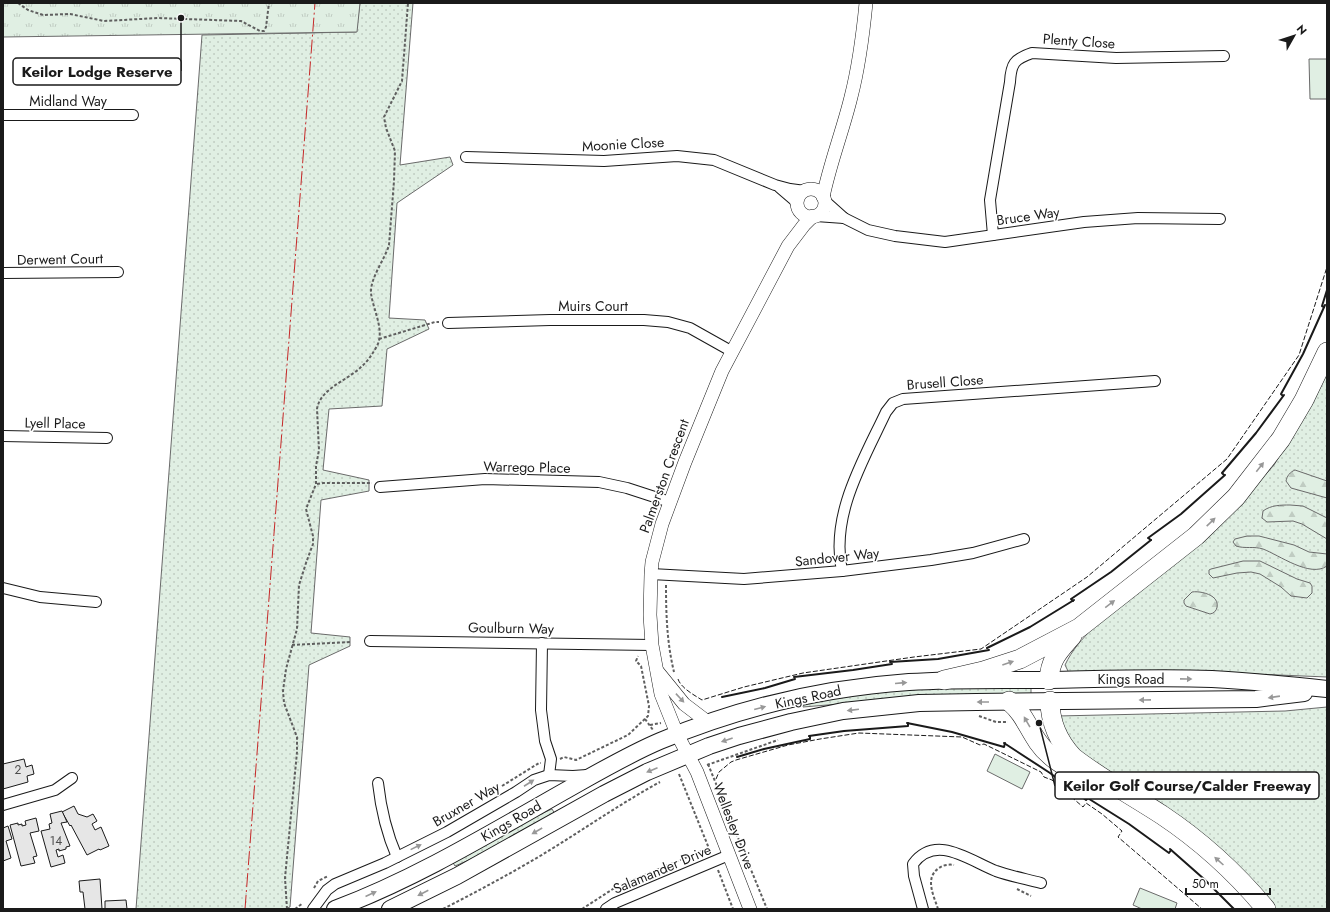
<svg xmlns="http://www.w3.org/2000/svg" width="1330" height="912" font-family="Jost,sans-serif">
<defs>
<pattern id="grass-dots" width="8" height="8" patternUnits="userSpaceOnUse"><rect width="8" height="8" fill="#e0efe3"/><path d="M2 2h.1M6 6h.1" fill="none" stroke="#c0ccc2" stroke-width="1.8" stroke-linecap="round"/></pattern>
<pattern id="forest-firs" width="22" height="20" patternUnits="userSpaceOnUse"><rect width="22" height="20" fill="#e0efe3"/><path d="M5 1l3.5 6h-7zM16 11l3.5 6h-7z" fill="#c0ccc2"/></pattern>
<pattern id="park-tufts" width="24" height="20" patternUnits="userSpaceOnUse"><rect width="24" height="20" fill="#e0efe3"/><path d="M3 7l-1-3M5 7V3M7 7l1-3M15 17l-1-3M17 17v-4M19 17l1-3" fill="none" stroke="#c0ccc2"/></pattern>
</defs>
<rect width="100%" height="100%" fill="#fff"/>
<g fill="url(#grass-dots)" stroke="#6a6a6a">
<path d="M360 3H413L400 165 450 157 453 165 397 203 389 318 425 320 429 329 387 349 382 406 329 409 323 470 369 480V491L321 500 311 633 350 637V646L309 665 290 907 285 909H136L202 35 356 32Z"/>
<path d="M1327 370V677L1206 672 1069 673 1065 665C1072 650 1082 639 1093 628L1221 524 1274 465 1316 396Z"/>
<path d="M1031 685V694L864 702 803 707 802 703 882 690Z"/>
<path d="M1327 707V909H1275L1075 751 1057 716 1285 711Z"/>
<path d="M552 809 555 814 483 854 455 866 452 861 532 818Z"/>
</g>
<g fill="url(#forest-firs)" stroke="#6a6a6a">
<path d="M1295 470 1327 481V498L1291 488 1286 481C1287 476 1290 472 1295 470Z"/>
<path d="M1290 505 1303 506 1327 518V539L1302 524 1293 521 1267 522 1262 518 1263 511C1271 505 1281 505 1290 505Z"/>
<path d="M1247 536H1259L1294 545 1309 552 1327 554V566C1310 578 1279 555 1263 549 1254 546 1245 549 1236 546L1233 542 1235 539Z"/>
<path d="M1243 561H1260L1297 579 1310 583 1312 586V593L1307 598 1291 596 1281 587 1260 574 1251 572 1237 573 1213 578 1209 574V570L1211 569Z"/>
<path d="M1192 592C1198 591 1208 593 1213 597 1220 602 1218 613 1210 614L1186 606 1184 603V600Z"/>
</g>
<path fill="url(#park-tufts)" stroke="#6a6a6a" d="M3 3H360L357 32 3 37Z"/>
<g fill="#e0efe3" stroke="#6a6a6a">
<path d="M1309 59H1327V99H1310Z"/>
<path d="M995 754 1030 772 1022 789 987 771Z"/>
<path d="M1140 888 1177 903 1175 909H1142L1133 905Z"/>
</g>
<g fill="#e6e6e6" stroke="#1a1a1a">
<path d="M24 759 26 767 32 765 34 774 27 776 28 782 3 789V764Z"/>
<path d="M74 806 78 814 87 817 93 814 97 821 92 824 95 830 101 827 109 846 100 850 99 849 87 855 71 825 70 826 62 812Z"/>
<path d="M62 811 67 822 61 823 70 846 66 847V849L59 851V849L56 850 58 857 63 855 65 863 51 867 41 831 50 829 49 824 52 823 50 814Z"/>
<path d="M36 818 39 831 30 833 37 856 33 857 35 863 21 866 10 825 18 823V825L22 824V826L26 825 25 821Z"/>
<path d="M8 826 12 839 6 841 11 858 3 861V828Z"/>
<path d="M100 879 102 909H85L83 892H80L79 881Z"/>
<path d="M126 900 127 909H105V901Z"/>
</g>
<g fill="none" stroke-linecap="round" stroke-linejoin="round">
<defs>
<g id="minor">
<path d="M3 115H133"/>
<path d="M466 157 604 161 677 156 714 160 775 185 790 189 805 191"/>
<path d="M780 188 794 200 798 206"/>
<path d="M825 201 844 218 868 230 895 236 945 242 1084 222 1138 218 1220 219"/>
<path d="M816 216 844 218"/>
<path d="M993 235 990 200 1010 82C1011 64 1014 59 1032 53L1116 58 1224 56"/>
<path d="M3 273 118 272"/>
<path d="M448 323 550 320H644L668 322 690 328 731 351"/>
<path d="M3 436 107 438"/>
<path d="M380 487 485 479 599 482 627 488 670 502"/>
<path d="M842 571C830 515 863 461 886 412L893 403 903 399 1155 381"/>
<path d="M651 574 744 579 842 571 931 560 973 553 1024 539"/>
<path d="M3 588 40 597 96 602"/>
<path d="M370 641 652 645"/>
<path d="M542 643 541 710 545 741 551 759 549 775"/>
<path d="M378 783C381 810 386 832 397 857"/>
<path d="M3 805 55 790 72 778"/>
<path d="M313 909 327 890 335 884 385 863 447 832 516 792 534 780 549 775 573 776 587 775"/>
<path d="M606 909 615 903 729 855"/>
<path d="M923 909 914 876 913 864C936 833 970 861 996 871 1010 876 1026 879 1041 883"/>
</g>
<g id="tertiary">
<circle cx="811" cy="203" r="14"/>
<path d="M823 197C830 163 843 130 851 97 859 66 863 34 866 3"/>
<path d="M658 672 684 704 709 723"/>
<path d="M750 909 697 772 677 734 661 694 652 645 650 615 651 574 652 562 662 524 685 462 722 371 788 246 804 225 813 216"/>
</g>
<g id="primary">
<path d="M335 909C415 879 489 834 563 792 595 774 627 755 660 741 738 708 824 688 909 682 956 679 1003 680 1050 680 1104 679 1158 677 1212 679 1251 681 1289 685 1327 689"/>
<path d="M390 909 457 876 604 794 647 772 709 746 739 736 791 722 843 711 919 703 976 702 1256 699 1304 693"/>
</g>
<g id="motorway">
<path d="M944 680 983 671 1020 659 1079 628 1196 536 1236 497 1281 439 1304 400 1327 352"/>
<path d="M1049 680C1050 659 1059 651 1072 636"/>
<path d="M1009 701C1024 714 1027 726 1038 742 1049 758 1065 767 1083 775"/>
<path d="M1050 701C1050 722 1059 742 1073 757 1101 779 1133 796 1162 815 1201 841 1236 873 1266 909"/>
</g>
</defs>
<use href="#minor" stroke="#1a1a1a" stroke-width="12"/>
<use href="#tertiary" stroke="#1a1a1a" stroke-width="14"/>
<use href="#primary" stroke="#1a1a1a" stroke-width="18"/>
<use href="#motorway" stroke="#1a1a1a" stroke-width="20"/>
<g stroke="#5f5f5f" stroke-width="2" stroke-dasharray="3 2" stroke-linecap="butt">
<path d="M18 3 28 10 43 15 70 14 104 21 158 18 241 21 260 31H264L266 27 269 3"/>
<path d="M379 339 435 322H439"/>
<path d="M317 484 323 483H372"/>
<path d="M666 585C666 615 667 643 674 672"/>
<path d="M292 645 351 642"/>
<path d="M979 716 996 722H1008"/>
<path d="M645 719 653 730"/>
<path d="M650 725 661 723"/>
<path d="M560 759 564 757 576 760 628 735 648 716 649 706 641 666 636 661 638 656"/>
<path d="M708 764 767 909"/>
<path d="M707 765 778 740"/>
<path d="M679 774 710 851"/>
<path d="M502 786 539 763H541"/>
<path d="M718 870 733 909"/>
<path d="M314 888 318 881 328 876"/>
<path d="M1017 889 1031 896"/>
<path d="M287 909 285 878 297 752V737L284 703 283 691 286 669 297 629 299 585 306 563 313 544V536L306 509 316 484V466L319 450 317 409C320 389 346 381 360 368 367 362 372 355 377 346 385 330 373 310 371 293 370 278 385 259 389 245L394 181 395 151 386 128 384 117 402 81 408 3"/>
<path d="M295 909 303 903"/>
<path d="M443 909C476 892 508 875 540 856 580 832 618 805 660 782"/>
<path d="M582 909 616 887 709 848"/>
<path d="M938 909C934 896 924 878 939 868 943 865 949 864 954 865"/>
</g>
<use href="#minor" stroke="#fff" stroke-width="10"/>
<use href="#tertiary" stroke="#fff" stroke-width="13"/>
<use href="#primary" stroke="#fff" stroke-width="16"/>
<use href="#motorway" stroke="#fff" stroke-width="19"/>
<g stroke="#1a1a1a" stroke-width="1" stroke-dasharray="5 2" stroke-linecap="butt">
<path d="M678 679C681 688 694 695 702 700L744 687 803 673 914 657 981 649 1087 577 1227 459 1299 355 1327 267"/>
<path d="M716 779 719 772 731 762 736 760 788 745 820 739 859 733 962 737 980 745 984 744 1041 772 1044 777 1052 780 1083 807 1086 803 1102 814 1122 831 1118 837 1202 909"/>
</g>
<g stroke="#1a1a1a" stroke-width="2">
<path d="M1324 307 1322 306 1327 290"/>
<path d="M1283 396 1281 394 1303 354 1325 305"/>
<path d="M1224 475 1222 473 1256 433 1284 395"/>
<path d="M1151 540 1148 538 1181 514 1225 475"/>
<path d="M1073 601 1071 599 1111 572 1151 540"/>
<path d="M987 648 1030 627 1074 600"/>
<path d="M890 662 938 659 989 650"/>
<path d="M794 677 853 670 892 664"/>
<path d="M722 697 765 688 795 679"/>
<path d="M907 723 952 732 1004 747 1005 743"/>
<path d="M809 736 844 731 908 726V723"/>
<path d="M1004 743 1050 773 1086 800 1088 798"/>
<path d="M737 757 764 749 810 739V736"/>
<path d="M1086 797 1129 824 1169 853 1171 850"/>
<path d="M1170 849 1204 879 1234 909"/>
</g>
<path stroke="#c62828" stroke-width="1" stroke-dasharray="14 3 2 3" stroke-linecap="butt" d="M245 909 315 3"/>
</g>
<defs><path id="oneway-solid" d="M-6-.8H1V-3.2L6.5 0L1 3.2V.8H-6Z"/></defs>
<g fill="#989898">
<use href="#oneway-solid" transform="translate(1260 467) rotate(-52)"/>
<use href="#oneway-solid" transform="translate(1211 522) rotate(-44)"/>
<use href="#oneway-solid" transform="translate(1110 604) rotate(-37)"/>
<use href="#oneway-solid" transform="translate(1008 663) rotate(-19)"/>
<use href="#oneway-solid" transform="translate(1186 679) rotate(1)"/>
<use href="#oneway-solid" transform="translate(901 683) rotate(-5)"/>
<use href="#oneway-solid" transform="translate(1274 697) rotate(172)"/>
<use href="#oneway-solid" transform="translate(680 698) rotate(47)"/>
<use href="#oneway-solid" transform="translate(1145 700) rotate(179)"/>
<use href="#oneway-solid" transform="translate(983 702) rotate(180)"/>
<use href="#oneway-solid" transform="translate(760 708) rotate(-15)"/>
<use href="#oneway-solid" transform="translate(853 710) rotate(173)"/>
<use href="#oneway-solid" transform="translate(1027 722) rotate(-120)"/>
<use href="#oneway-solid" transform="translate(727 740) rotate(161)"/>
<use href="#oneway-solid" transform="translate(652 770) rotate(157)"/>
<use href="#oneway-solid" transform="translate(529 783) rotate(-33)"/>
<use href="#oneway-solid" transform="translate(537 831) rotate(150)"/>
<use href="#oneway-solid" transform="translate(416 847) rotate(-26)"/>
<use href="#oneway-solid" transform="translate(1219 861) rotate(-138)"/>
<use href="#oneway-solid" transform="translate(423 893) rotate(153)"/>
<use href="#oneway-solid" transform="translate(371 894) rotate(-24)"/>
</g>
<g text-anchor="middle" stroke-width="3" stroke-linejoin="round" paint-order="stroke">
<g font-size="12" fill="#4d4d4d">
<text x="18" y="774">2</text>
<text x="56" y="845">14</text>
</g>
<g font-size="14" fill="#1a1a1a" stroke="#fff">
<text transform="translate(1079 41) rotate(4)" y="5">Plenty Close</text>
<text x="68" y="106">Midland Way</text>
<text transform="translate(623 144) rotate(-3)" y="5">Moonie Close</text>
<text transform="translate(1028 216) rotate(-8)" y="5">Bruce Way</text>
<text transform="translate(60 259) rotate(-1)" y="5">Derwent Court</text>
<text x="593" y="311">Muirs Court</text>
<text transform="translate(945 382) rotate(-4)" y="5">Brusell Close</text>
<text transform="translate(55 423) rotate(1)" y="5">Lyell Place</text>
<text transform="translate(527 467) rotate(1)" y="5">Warrego Place</text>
<text transform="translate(664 476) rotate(-70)" y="5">Palmerston Crescent</text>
<text transform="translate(837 557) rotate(-6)" y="5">Sandover Way</text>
<text transform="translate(511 628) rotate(1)" y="5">Goulburn Way</text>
<text x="1131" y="684">Kings Road</text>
<text transform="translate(808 697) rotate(-12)" y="5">Kings Road</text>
<text transform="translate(466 804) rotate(-30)" y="5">Bruxner Way</text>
<text transform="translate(511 821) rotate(-30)" y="5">Kings Road</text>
<text transform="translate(734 826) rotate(69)" y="5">Wellesley Drive</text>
<text transform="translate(662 869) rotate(-23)" y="5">Salamander Drive</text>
</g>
</g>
<path fill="none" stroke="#1a1a1a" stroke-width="1.5" d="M181 18L181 71M1039 723L1055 786"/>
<g fill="#1a1a1a" stroke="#fff" stroke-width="1.5">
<circle cx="181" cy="18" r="4"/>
<circle cx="1039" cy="723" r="4"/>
</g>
<g fill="#fff" stroke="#1a1a1a" stroke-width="1.5">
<rect x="13" y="58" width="168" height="27" rx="4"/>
<rect x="1055" y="772" width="264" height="27" rx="4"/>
</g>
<g font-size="15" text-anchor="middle" font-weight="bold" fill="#1a1a1a">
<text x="97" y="77">Keilor Lodge Reserve</text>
<text x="1187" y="791">Keilor Golf Course/Calder Freeway</text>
</g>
<rect width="1330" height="912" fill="none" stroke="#1a1a1a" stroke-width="8"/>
<g transform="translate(1294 36) rotate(51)" stroke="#ffffff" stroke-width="3" paint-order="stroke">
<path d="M0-3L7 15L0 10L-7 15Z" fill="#1a1a1a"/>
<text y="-6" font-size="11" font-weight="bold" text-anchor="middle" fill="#1a1a1a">N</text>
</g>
<path d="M1186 888v6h84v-6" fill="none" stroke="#1a1a1a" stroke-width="2"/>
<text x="1192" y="888" font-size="12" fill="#1a1a1a" stroke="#ffffff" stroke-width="3" paint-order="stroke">50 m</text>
</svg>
